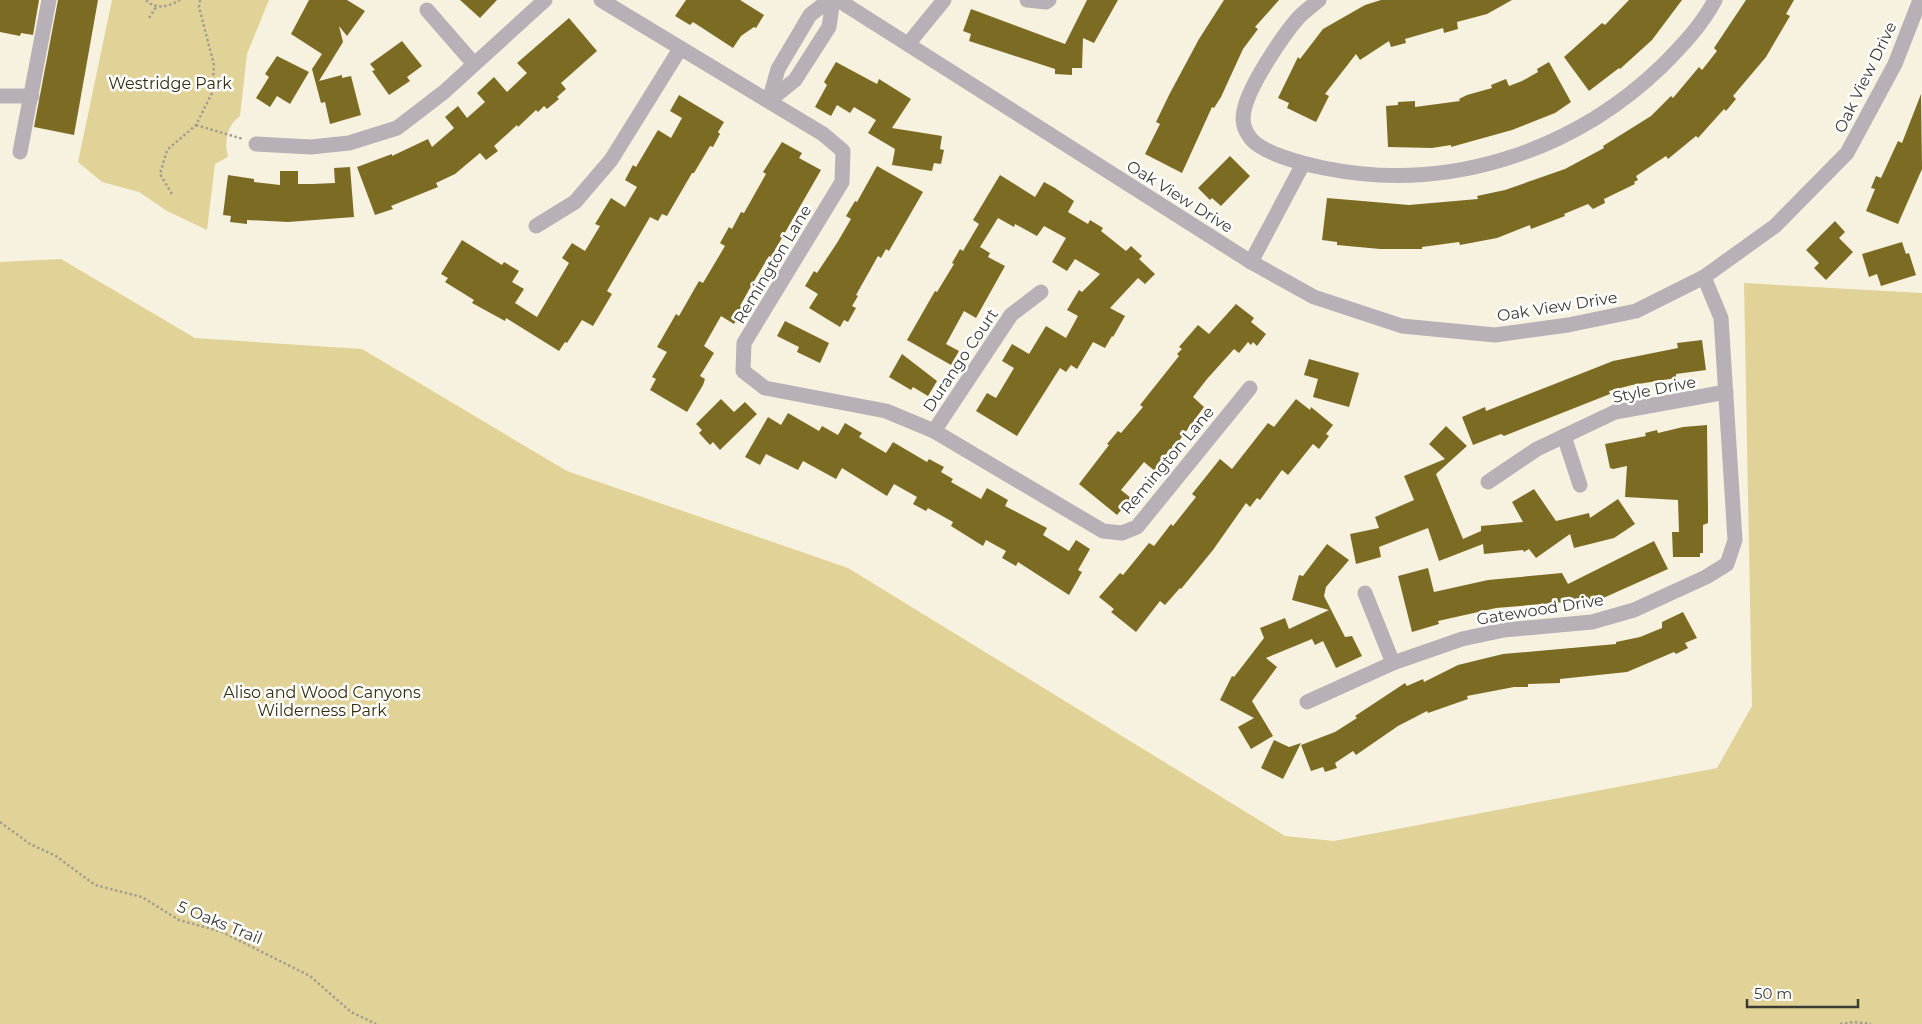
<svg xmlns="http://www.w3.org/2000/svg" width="1922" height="1024" font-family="Montserrat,sans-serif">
<rect width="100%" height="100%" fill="#f7f2df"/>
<g fill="#e1d397">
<path d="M112 0H269L247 54 240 116C227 125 224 142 228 157L215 164 207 230 167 211 139 192 102 182 78 162Z"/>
<path d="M61 259 195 338 362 349 567 471 848 568 1285 836 1334 841 1717 768 1752 706 1744 283 1922 293V1024H0V262Z"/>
</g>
<g fill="#7c6c23">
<path d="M0 0H39L33 35 21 33 20 36 0 32Z"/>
<path d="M58 0H98L74 135 34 127Z"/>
<path d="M309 0H347L365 11 347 36 339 26 343 42 319 81 342 75V78L351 76 361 115 330 124 325 102 321 103 312 69 322 54 291 34Z"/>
<path d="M460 0H497L480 18Z"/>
<path d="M686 0H740L764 15 756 28 754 27 741 36 733 48 693 22 690 25 675 16Z"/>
<path d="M1087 0H1118L1094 43 1083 38 1082 68H1072V75L1055 74V69L969 41 971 34 963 31 971 9 1065 44Z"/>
<path d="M1224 0H1279L1255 27 1258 29 1243 49 1221 97 1214 108 1212 107 1182 173 1145 154 1160 124 1156 122 1169 95 1199 39Z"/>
<path d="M1381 0H1512L1487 14 1457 22 1458 29 1444 33 1443 28 1405 39 1406 43 1391 47 1389 41 1360 60 1356 54 1325 94 1329 96 1316 122 1287 108 1289 103 1278 98 1298 57 1300 59 1323 29 1365 5Z"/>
<path d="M1629 0H1682L1652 40 1620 69 1619 68 1589 91 1564 57 1602 23 1605 25Z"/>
<path d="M1746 0H1794L1786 14 1790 16 1766 57 1733 96 1736 99 1726 111 1724 109 1698 138 1696 136 1668 159 1666 156 1636 176 1638 180 1634 182 1635 184 1604 199 1605 203 1593 209 1588 204 1564 214 1565 216 1531 229 1530 225 1497 238 1460 245 1459 242 1422 247V249H1380L1337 245V242L1322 240 1327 198 1409 205 1478 199 1477 196 1505 190 1565 169 1604 148 1603 146 1651 116 1671 96 1673 98 1699 67 1702 70 1717 51 1714 48Z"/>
<path d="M569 18 597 51 561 83 566 89 557 97 559 99 547 109 544 106 538 112 536 110 518 127 517 125 494 146 498 151 486 160 480 153 455 174 436 183 438 187 391 206 393 209 375 215 357 167 392 154V156L428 139 432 147 454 128 445 117 458 106 467 118 485 102 477 93 494 77 507 92 527 73 517 63Z"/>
<path d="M402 41 422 66 407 77 410 81 389 95 372 71 375 70 370 64Z"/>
<path d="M277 56 309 72 290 104 277 96 270 107 256 98 269 77 265 74Z"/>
<path d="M836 62 877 84 879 79 911 99 892 128 942 136 940 149 944 150 941 164 934 163 932 171 892 165 895 149 868 133 876 120 854 107 850 113 837 105 831 116 815 107 827 85 824 82Z"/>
<path d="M1549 62 1571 102 1555 113 1512 130 1451 147V145L1432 148 1388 147 1386 106 1398 105V102L1415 101V107L1460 101 1459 99 1467 95 1492 88 1491 85 1506 79 1509 86 1522 81 1538 72 1537 69Z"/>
<path d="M1921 94 1922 169 1898 224 1866 211 1875 189 1871 188 1876 176 1881 178 1898 141 1902 143Z"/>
<path d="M679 95 724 122 718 132 720 134 713 147 710 146 694 173H692L667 216 662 214 658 221 650 217 607 291 612 294 593 326 582 320 567 343 565 342 559 351 506 318 505 321 472 303 474 300 445 282 448 278 441 274 462 240 502 265 504 262 519 271 512 282 524 289 515 303 537 317 569 263 562 258 572 243 585 251 600 226 595 224 611 198 625 207 637 187 625 180 633 165 636 167 658 130 671 138 682 118 670 111Z"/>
<path d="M782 142 802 153 799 158 821 170 771 257 769 256 750 288 740 306 744 308 734 324 721 316 704 346 714 353 700 376 705 379 703 385 687 412 650 390 656 379 652 377 667 352 657 347 676 314 679 316 699 281 703 283 725 246 720 243 729 227 732 229 741 212 744 213 766 174 763 172Z"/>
<path d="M1230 156 1250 176 1221 206 1212 198 1210 200 1198 188Z"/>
<path d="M877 166 923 192 889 251 886 249 881 258 878 256 856 295 858 296 852 306 856 308 848 322 844 320 840 327 809 308 818 294 805 286 814 271 817 273 837 243 851 219 846 216 855 201 857 202Z"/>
<path d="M350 167 354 217 288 222 247 220V224L230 222 231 216 223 215 228 175 254 179V182L280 185V171H298V184H312L335 183 334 168Z"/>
<path d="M1000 175 1035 197 1044 182 1055 188 1074 201 1068 212 1088 224 1090 220 1103 228 1101 231 1126 251 1131 246 1142 256 1139 259 1155 274 1145 284 1138 278 1110 308 1125 316 1113 337 1112 336 1105 348 1093 342 1077 369 1071 365 1066 372 1060 368 1017 436 976 411 987 393 996 398 1014 368 1002 361 1012 344 1029 354 1046 326 1066 338 1078 316 1067 310 1079 290 1082 292 1100 274 1075 259 1067 271 1052 262 1066 238 1044 226 1037 236 1015 224 1014 227 998 218 980 247 990 253 988 257 1005 266 976 318 964 311 946 344 959 351 951 365 907 340 935 291 937 292 954 264 952 263 960 249 963 251 979 224 973 220Z"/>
<path d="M1835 221 1845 232 1839 238 1853 252 1826 280 1814 268 1819 263 1806 250Z"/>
<path d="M1902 242 1906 254 1909 253 1916 275 1881 286 1877 274 1869 277 1862 254Z"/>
<path d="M1236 304 1254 318 1251 322 1266 334 1257 346 1253 342 1251 345 1248 342 1239 353 1234 349 1207 379 1193 397 1204 407 1156 472 1144 462 1121 490 1131 498 1117 515 1079 484 1109 445 1107 444 1118 431 1121 433 1143 407 1140 405 1179 356 1177 354 1182 349 1179 347 1198 325 1209 334Z"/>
<path d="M785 321 829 343 820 363 797 352 799 347 777 336Z"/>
<path d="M1702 340 1706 370 1676 374V378L1632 385 1609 391 1610 394 1504 436 1501 434 1473 445 1462 417 1485 407 1486 411 1613 361 1678 348 1677 343Z"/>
<path d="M902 354 937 381 928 396 913 387 911 390 889 377Z"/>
<path d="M1309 359 1359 373 1349 407 1313 397 1318 379 1304 375Z"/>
<path d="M721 399 734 412 745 402 757 414 720 450 713 442 710 445 699 433 702 430 696 424Z"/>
<path d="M1296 399 1310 410 1311 407 1333 425 1326 434 1329 436 1319 449 1313 444 1288 475 1282 470 1260 500 1257 498 1250 507 1246 503 1213 550 1181 589 1180 588 1165 605 1160 601 1136 632 1111 612 1114 609 1099 597 1120 573 1123 575 1149 543 1154 546 1171 524 1173 526 1196 497 1192 494 1220 459 1232 469 1268 423 1274 427Z"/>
<path d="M788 413 819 431 822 426 838 435 845 423 862 433 859 437 886 453 893 442 927 462 929 459 944 467 941 472 953 479 951 482 981 499 987 488 1008 500 1005 506 1047 528 1043 535 1069 551 1076 540 1090 549 1078 570 1082 572 1069 595 1018 562 1016 566 1002 558 1006 551 986 540 983 546 951 526 953 522 928 508 926 511 913 504 917 497 894 484 887 496 842 468 836 479 803 461 798 470 766 454 760 465 745 457 768 417 781 425Z"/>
<path d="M1707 425 1708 510V523L1703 525V553H1700V557H1673L1672 532H1679L1678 500 1625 497 1627 466 1613 469 1610 468 1605 444 1646 436 1645 433 1657 430 1658 433 1683 427Z"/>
<path d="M1446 426 1467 446 1436 474 1463 539 1481 531V526L1523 522 1512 502 1534 489 1556 521 1589 513 1590 518 1618 499 1635 524 1614 538 1574 548 1570 534 1536 558 1529 549 1524 552 1523 550 1484 554 1483 544 1439 561 1428 528 1379 547 1381 557 1356 564 1350 534 1379 528 1375 517 1414 500 1404 476 1445 459 1429 444Z"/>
<path d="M1654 541 1668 569 1601 599 1496 608 1438 621 1439 624 1412 632 1398 576 1428 568 1434 592 1488 580 1562 573 1568 584Z"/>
<path d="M1327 544 1349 560 1326 587 1324 596 1345 637 1352 636 1362 656 1336 668 1323 641 1315 645 1312 639 1266 658 1277 667 1252 701 1273 736 1251 749 1238 727 1254 718 1220 700 1232 676 1234 677 1264 638 1260 628 1285 618 1289 629 1329 610 1292 600 1299 575 1303 576Z"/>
<path d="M1683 612 1697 638 1685 643 1688 648 1676 654 1674 652 1627 672 1560 679V683L1528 684V687H1514L1467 696 1468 699 1428 713 1427 711 1398 726 1356 755 1353 751 1335 763 1337 768 1325 772 1323 767 1311 771 1301 745 1335 732 1357 718 1355 716 1405 683 1407 686 1423 679 1424 682 1458 665 1503 654 1616 644V642L1640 637 1662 628V622Z"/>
<path d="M1274 740 1289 747 1301 743 1283 779 1261 768Z"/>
</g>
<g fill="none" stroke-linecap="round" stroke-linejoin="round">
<g stroke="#a29f91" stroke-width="2.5" stroke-dasharray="2.5 2.5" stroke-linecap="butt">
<path d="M146 0C156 10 168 7 180 0"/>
<path d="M149 18 156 7"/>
<path d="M196 125 243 139"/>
<path d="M172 194 160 174 167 150 196 125 212 93 214 65 199 7 200 0"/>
<path d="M0 822 30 844 56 856 95 885 142 897 179 920 222 932 310 976 351 1012 376 1024"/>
<path d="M1840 1024 1854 1022 1871 1024"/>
</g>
<g stroke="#b7b0b7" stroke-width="15">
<path d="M601 0 823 134 843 151 842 182 744 343 743 371 765 388 886 411 934 431 1103 531 1122 533 1137 527 1250 388"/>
<path d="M838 0 1251 262 1314 297 1402 326 1495 335 1568 325 1636 311 1704 277 1775 226 1847 153 1895 64 1920 0"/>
<path d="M1027 0 1046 2 1049 0"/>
<path d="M1319 0C1313 5 1305 11 1299 17 1283 35 1248 87 1244 111 1242 120 1243 128 1249 136 1259 153 1304 164 1324 168 1446 193 1571 153 1661 67 1681 47 1702 25 1715 0"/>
<path d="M427 10 474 64"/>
<path d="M908 44 944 0"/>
<path d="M0 96H32"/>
<path d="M769 101 795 80 829 27 833 0"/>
<path d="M769 101 778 69 810 15 829 0"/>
<path d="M256 144 311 147 349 143 397 128 444 92 545 0"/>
<path d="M20 152 49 0"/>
<path d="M536 226 575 202 611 160 680 49"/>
<path d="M1251 262 1303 164"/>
<path d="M934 431 1011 315 1041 292"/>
<path d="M1564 436 1580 485"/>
<path d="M1488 482 1537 449 1615 412 1726 392"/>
<path d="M1365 593 1393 663"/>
<path d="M1307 702 1393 663 1462 639 1504 630 1592 622 1634 610 1706 577 1727 564 1735 540 1721 318 1704 277"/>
</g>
</g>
<g text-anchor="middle" stroke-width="5" stroke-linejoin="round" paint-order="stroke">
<g font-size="16" fill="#3c3b33" stroke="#fff">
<text transform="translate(1865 77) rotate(-64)" y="6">Oak View Drive</text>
<text transform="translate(1180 196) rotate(32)" y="6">Oak View Drive</text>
<text transform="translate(772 264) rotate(-59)" y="6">Remington Lane</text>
<text transform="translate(1557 306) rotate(-9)" y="6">Oak View Drive</text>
<text transform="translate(960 360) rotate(-56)" y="6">Durango Court</text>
<text transform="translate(1654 389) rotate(-11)" y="6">Style Drive</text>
<text transform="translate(1167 460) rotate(-50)" y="6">Remington Lane</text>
<text transform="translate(1540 609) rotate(-9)" y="6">Gatewood Drive</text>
<text transform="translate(220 922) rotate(22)" y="6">5 Oaks Trail</text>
</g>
<g font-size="16" fill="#362f0f" stroke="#fff">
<text x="170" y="89">Westridge Park</text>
<text x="322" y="698">Aliso and Wood Canyons<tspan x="322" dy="18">Wilderness Park</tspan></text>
</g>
</g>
<path d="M1747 999v8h111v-8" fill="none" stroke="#3c3b33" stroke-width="2.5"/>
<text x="1754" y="999" font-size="15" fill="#3c3b33" stroke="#ffffff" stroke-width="4" paint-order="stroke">50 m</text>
</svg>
